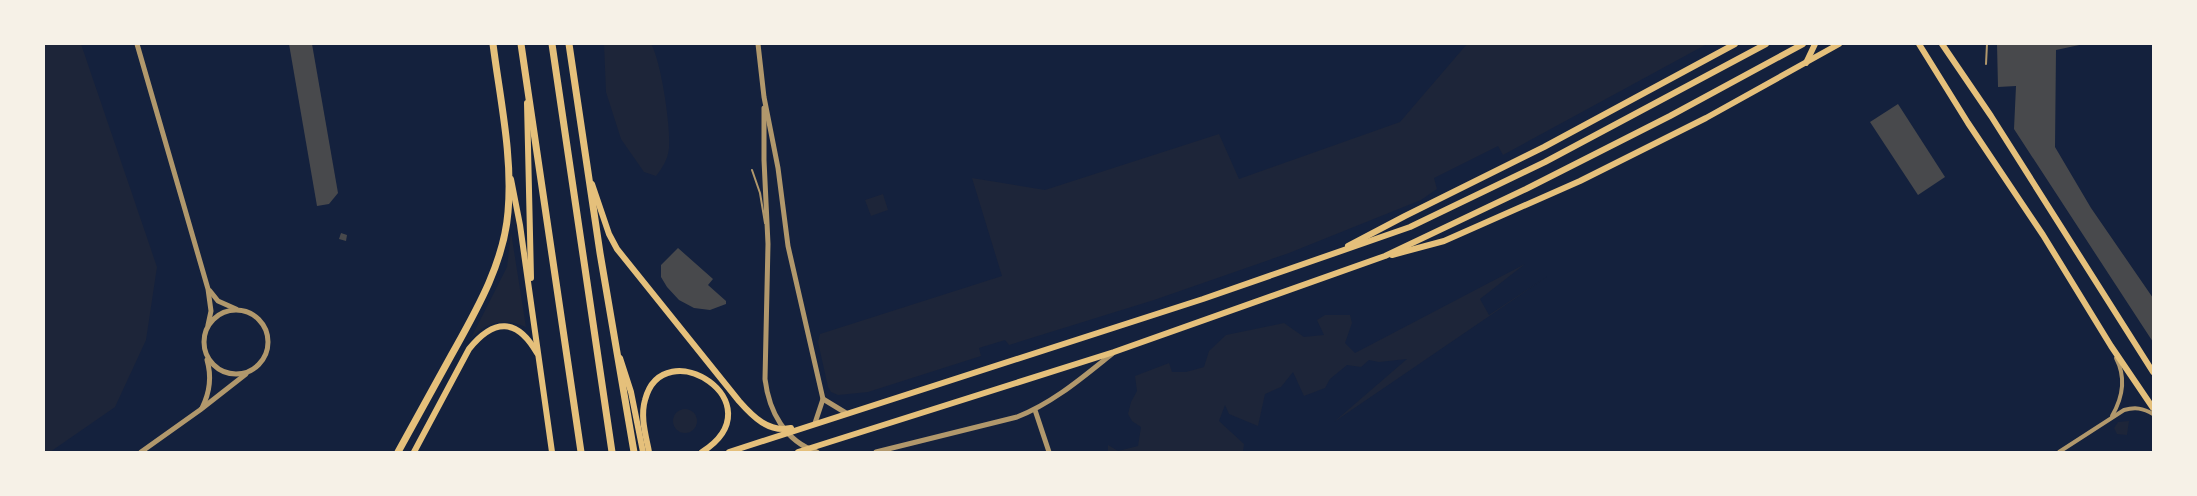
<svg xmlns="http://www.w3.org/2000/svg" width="2197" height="496" font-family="'Alegreya Sans',sans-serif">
<rect width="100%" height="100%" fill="#14213d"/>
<g fill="#1d2539">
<path d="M44 44H81L157 267 146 340 115 407 50 452H44Z"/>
<path d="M604 44H651C661 60 671 128 669 148 668 159 663 167 656 176L644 172 621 139 606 92Z"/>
<path d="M1467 44H1707L1503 155 1498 146 1434 178 1437 189 1421 200 1289 253 1154 300 1009 345 1005 340 979 348 981 356 868 392 838 395 831 392 828 387 818 342 820 334 1002 276 972 178 1045 190 1219 134 1239 179 1400 122Z"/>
<path d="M883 194 888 210 871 216 865 200Z"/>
<path d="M511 232 526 327C503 318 486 321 470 340L507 267Z"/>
<path d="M1525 264 1480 299 1489 315 1548 276 1334 422 1407 359 1379 362 1369 360 1361 367 1347 365 1330 379 1325 388 1304 396 1293 372 1281 387 1265 394 1258 426 1229 414 1225 405 1219 421 1244 444 1243 452H1108V445L1118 451 1138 446 1141 427 1132 421 1128 414 1131 402 1137 391 1135 376 1169 363 1172 372H1186L1204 367 1209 351 1226 335 1284 323 1304 337 1324 335 1317 320 1325 315H1350L1352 323 1345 343 1355 353Z"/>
<circle cx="685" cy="421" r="12"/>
<path d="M2129 421 2127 435 2117 434 2114 428 2118 422Z"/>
</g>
<g fill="#48494c">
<path d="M289 44H312L338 193 329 204 317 206Z"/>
<path d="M1997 44H2084L2056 50 2055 147 2091 208 2153 298V342L2014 129 2016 86 1998 87Z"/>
<path d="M1898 104 1945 177 1918 195 1870 122Z"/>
<path d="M341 233 347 235 346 241 339 239Z"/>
<path d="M678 248 713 279 708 285 726 301V304L710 310 694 308 679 300 667 287 661 277V265Z"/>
</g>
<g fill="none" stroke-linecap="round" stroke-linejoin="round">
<g stroke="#b1986c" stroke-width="2">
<path d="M1986 64 1987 44"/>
<path d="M752 170 760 193 765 223"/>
</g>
<g stroke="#b1986c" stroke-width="4">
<path d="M2112 416C2123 397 2126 377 2116 358"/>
<path d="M2059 452 2124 410C2135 407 2143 408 2153 414"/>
</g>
<g stroke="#b1986c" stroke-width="5">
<path d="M137 44 208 289 211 311 208 325"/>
<path d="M758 44 764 97 778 168 788 246 823 399 815 423"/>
<path d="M764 108V160L768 244 765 379C769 412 785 441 817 452"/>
<path d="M210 291 218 301 236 309"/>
<circle cx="236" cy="342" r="32"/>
<path d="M823 399 846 413"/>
<path d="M202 408C210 392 212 377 207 360"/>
<path d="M1035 410 1049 452"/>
<path d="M141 452 200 410 246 374"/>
<path d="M876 452 1017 417C1053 403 1083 377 1113 353"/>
</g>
<g stroke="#e5c07b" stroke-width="6">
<path d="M1919 44 1968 123 2043 235 2111 346 2153 408"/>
<path d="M1942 44 1991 116 2153 372"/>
<path d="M1806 63 1815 44"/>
<path d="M1348 246 1405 216 1544 147 1735 44"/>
<path d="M1392 255 1444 241 1580 181 1706 118 1839 44"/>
</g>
<g stroke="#e5c07b" stroke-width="6">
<path d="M527 103 531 278"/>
<path d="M511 179 520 225 552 452"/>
<path d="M592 184 609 234 617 249 739 401C753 417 769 433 791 428"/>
<path d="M620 358 631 392 643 452"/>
<path d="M414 452 469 349C494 318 517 318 537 353"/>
<path d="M649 452C646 436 640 417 645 400 663 330 779 403 702 452"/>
<path d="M729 452 1203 299 1410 227 1545 162 1766 44"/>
<path d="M798 452 1114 352 1385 256 1526 189 1670 116 1803 44"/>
</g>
<g stroke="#e5c07b" stroke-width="7">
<path d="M521 44 581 452"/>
<path d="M552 44 612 452"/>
<path d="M569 44 600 253 634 452"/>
<path d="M398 452C416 419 434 387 452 354 476 311 504 263 508 212 513 157 500 99 493 44"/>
</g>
</g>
<rect width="2197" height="496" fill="none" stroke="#f6f1e7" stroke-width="90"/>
</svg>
